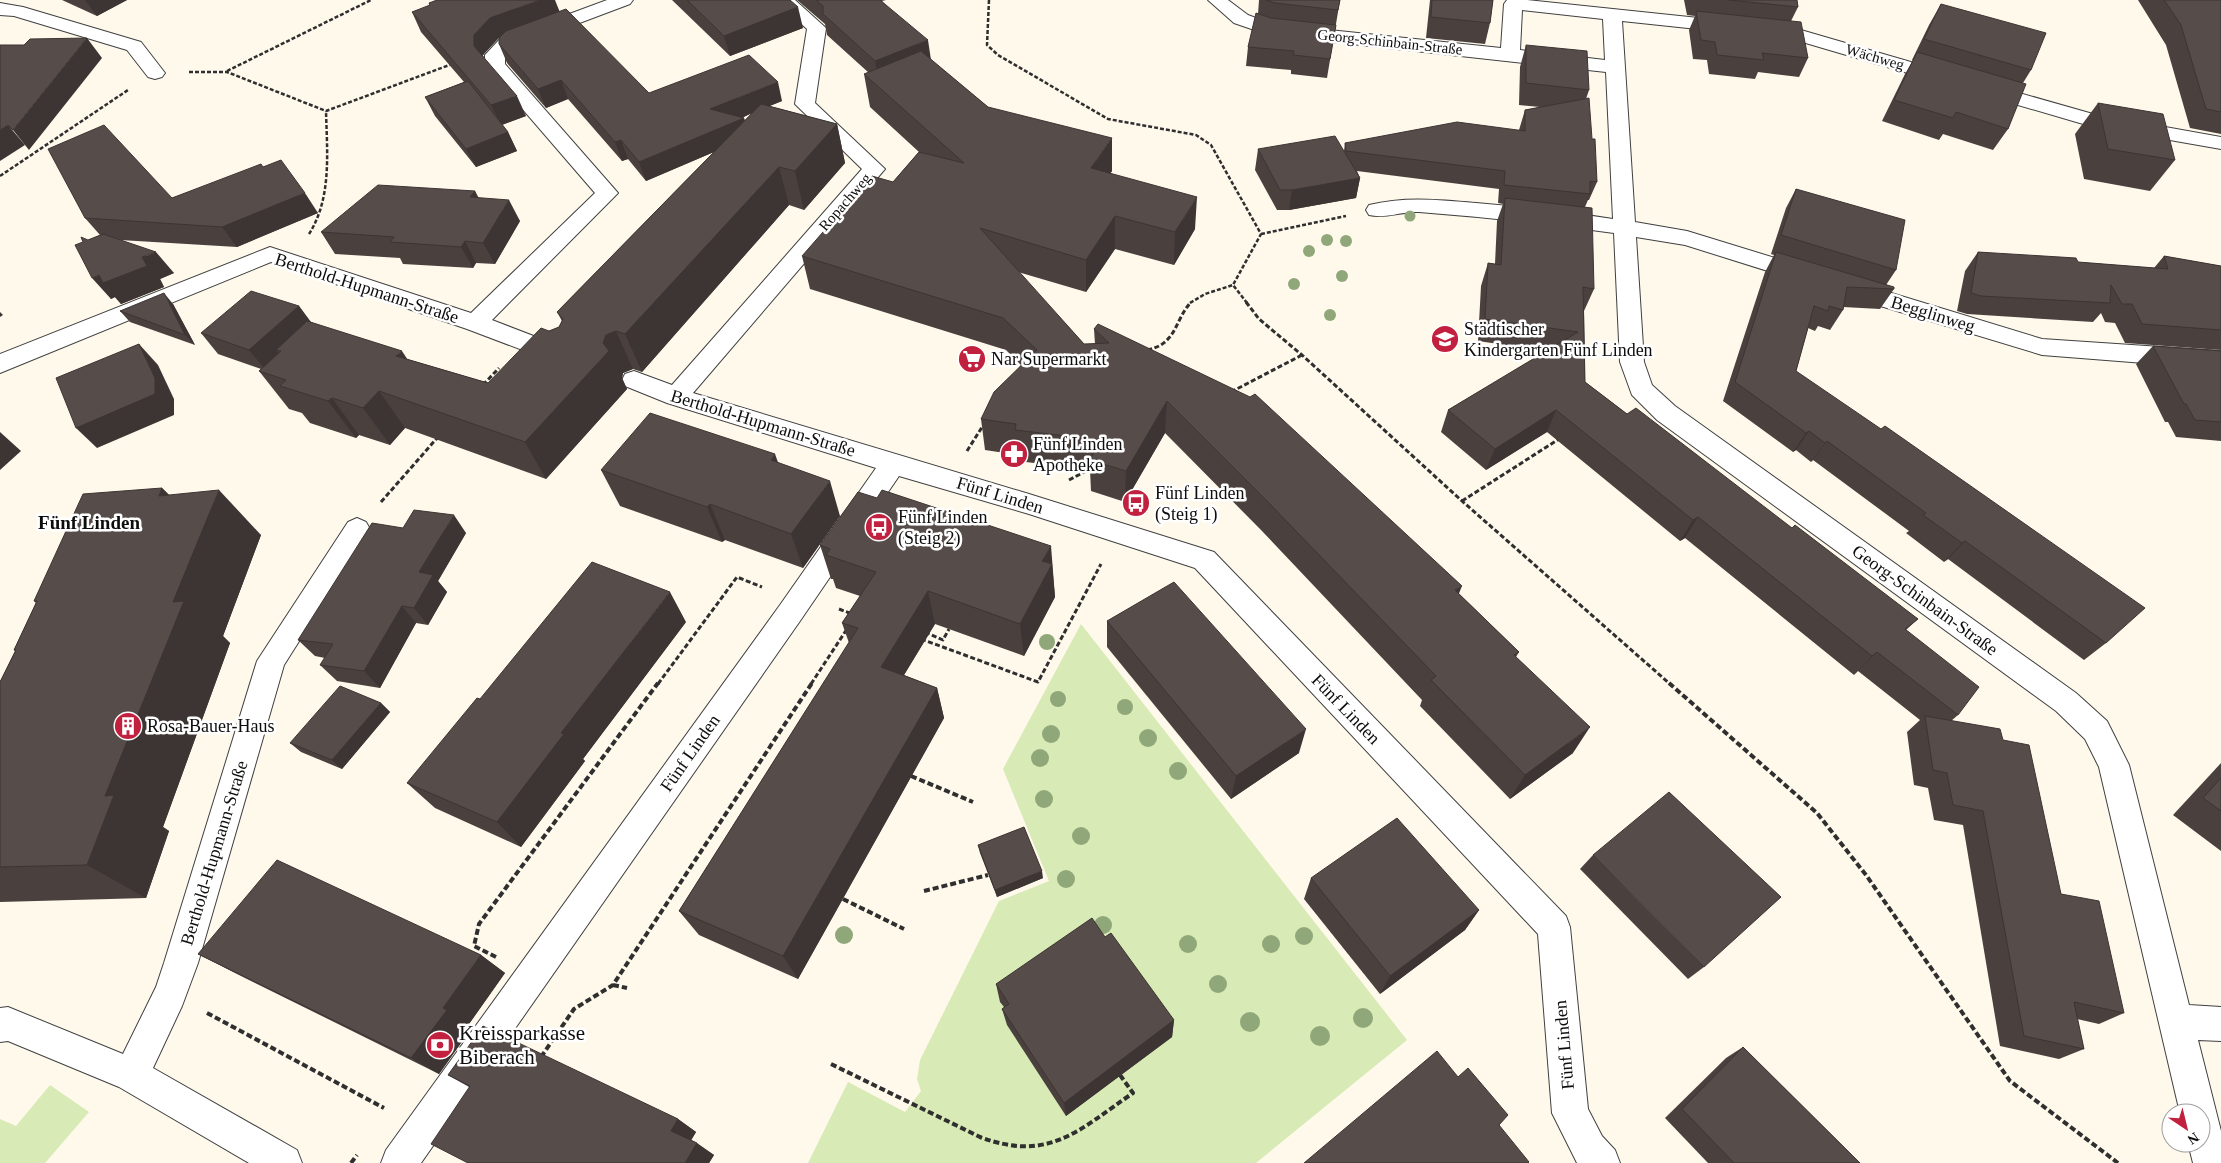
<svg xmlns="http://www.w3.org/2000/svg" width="2221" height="1163" font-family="'Times New Roman',serif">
<rect width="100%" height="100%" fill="#fff9ec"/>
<g fill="#d8eab5">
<path d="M1081 624 1407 1040 1256 1163H808L848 1082 905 1112 921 1091 917 1079 920 1060 999 901 1049 881 1003 769Z"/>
<path d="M50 1085 89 1112 45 1163H0V1119L16 1126Z"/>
</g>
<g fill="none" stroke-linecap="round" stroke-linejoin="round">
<defs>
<g id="minor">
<path d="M607 0H633L630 4 513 48 505 56V64L618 193 492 320 570 350 574 356 570 362 562 365 554 362 467 329 271 262 0 373V354L270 247 471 313 595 193 488 69 485 65V55L499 40Z"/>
<path d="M775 0H795L826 28 815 103 885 169 693 393 1029 494 1214 552 1566 916 1570 927 1588 1109 1602 1136 1615 1150 1620 1163H1577L1552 1113 1538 934 1195 568 1029 514 899 476 800 621 421 1163H381L386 1150 780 605 876 468 667 403 625 386 622 380 625 374 634 371 672 385 862 169 795 104 807 29Z"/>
<path d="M1208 0H1228L1248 15 1272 24 1501 48 1504 4 1507 0H1527L1794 28 1952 74 1955 78 1952 82 1945 84 1792 39 1622 21 1635 222 1687 231 1814 270 1817 275 1814 280 1806 283 1685 245 1636 237 1644 362 1652 385 1675 406 2076 693 2107 721 2129 765 2189 1005 2221 1007V1041L2198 1040 2221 1131V1163H2193L2188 1143H2201V1113H2180L2099 767 2085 739 2056 711 1657 420 1632 395 1620 362 1614 233C1549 224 1484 217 1419 212 1402 211 1386 219 1369 215L1366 210 1369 205C1405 196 1440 200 1476 203 1522 207 1567 212 1613 219L1606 72 1269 35 1234 23ZM1522 10 1603 19 1605 60 1520 50Z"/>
<path d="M0 3 23 7 141 42 165 73 162 77 155 79 148 77 127 50 14 16 0 15Z"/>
<path d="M1984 83 2093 114 2221 137V149L2090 126 1977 93 1974 89 1977 85Z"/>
<path d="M1852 281 2042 339 2221 351V369L2042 355 1844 295 1841 289 1844 283Z"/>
<path d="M357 518 366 522 370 529 284 665 198 963 182 1006 153 1068 297 1150 302 1163H249L119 1087 8 1041 0 1042V1008L8 1007 123 1054 156 987 164 963 257 661 348 522Z"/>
</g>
</defs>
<use href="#minor" stroke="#404040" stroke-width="2"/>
<g stroke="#2f2f2f" stroke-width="2.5" stroke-dasharray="4 2" stroke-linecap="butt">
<path d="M989 0 987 45 998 55 1108 119 1196 135 1211 145 1261 234 1233 285 1247 303"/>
<path d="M227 71 371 0"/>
<path d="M189 72H227L326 111 452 64"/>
<path d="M0 176 128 90"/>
<path d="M309 234C332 198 327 152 326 111"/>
<path d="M1261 234 1346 216"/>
<path d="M1190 303 1205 294 1233 285"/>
</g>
<g stroke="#2f2f2f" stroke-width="3" stroke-dasharray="5 2.5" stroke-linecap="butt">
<path d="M1246 302 1259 319 1302 355 1462 501 1670 684"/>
<path d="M1147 350C1177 344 1174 321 1191 302"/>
<path d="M483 385 499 368"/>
<path d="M1231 392 1302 355"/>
<path d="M967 451 984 424"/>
<path d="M1069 480 1090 469"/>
<path d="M1462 501 1559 439"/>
<path d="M381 502 438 437"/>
<path d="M839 609 852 614"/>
<path d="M925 632 943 640 949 629"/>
<path d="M921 639 1038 682 1101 564"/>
<path d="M658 684 737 577 762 587"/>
<path d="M811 684 847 629"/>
</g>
<g stroke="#2f2f2f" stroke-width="4" stroke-dasharray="6 3" stroke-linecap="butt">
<path d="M1669 683 1817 813 1866 875 2010 1081 2118 1163"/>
<path d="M911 776 973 802"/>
<path d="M924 891 988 875"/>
<path d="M843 899 904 929"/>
<path d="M496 957 474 946 479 924 658 683"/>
<path d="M613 985 627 988"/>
<path d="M207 1013 384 1108"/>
<path d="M541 1057 574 1009 613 985 812 683"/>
<path d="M831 1064 980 1137C1049 1163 1079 1130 1133 1093L1120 1075"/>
<path d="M351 1163 357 1155"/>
</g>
<use href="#minor" fill="#fff" fill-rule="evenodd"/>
</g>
<g fill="#90a879">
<circle cx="1410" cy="216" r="5.5"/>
<circle cx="1327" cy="240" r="6"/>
<circle cx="1346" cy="241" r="6"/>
<circle cx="1309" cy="251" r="6"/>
<circle cx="1342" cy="276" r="6"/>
<circle cx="1294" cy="284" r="6"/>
<circle cx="1330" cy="315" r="6"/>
<circle cx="1047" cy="642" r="8"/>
<circle cx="1058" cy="699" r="8"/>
<circle cx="1125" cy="707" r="8"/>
<circle cx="1051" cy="734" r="9"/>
<circle cx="1148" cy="738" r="9"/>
<circle cx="1040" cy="758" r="9"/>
<circle cx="1178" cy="771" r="9"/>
<circle cx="1044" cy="799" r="9"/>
<circle cx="1081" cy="836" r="9"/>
<circle cx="1066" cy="879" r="9"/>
<circle cx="1103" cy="925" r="9"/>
<circle cx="844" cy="935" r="9"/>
<circle cx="1304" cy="936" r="9"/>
<circle cx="1188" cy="944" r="9"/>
<circle cx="1271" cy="944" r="9"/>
<circle cx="1218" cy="984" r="9"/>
<circle cx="1363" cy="1018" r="10"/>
<circle cx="1250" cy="1022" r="10"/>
<circle cx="1320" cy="1036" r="10"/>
</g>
<g fill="#4a413f" fill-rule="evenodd">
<path d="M62 0H127L97 16Z"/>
<path d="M672 0H790L803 28 730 56Z"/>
<path d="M797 0H886L882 1 930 59 988 107 1112 171 1110 173 1195 229 1174 265 1115 249 1086 292 1018 272 1084 344H1095L1094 329 1459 594 1519 652 1516 657 1573 753 1510 799 1420 706 1422 700 1261 530 1165 433 1125 502 1091 491 1090 470 1018 461V455L985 450 981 419 1021 365 1006 350 810 289 802 256 893 182 919 152 870 107 864 74 869 73 827 35 825 24Z"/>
<path d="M1259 0H1340L1327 78 1291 74V70L1246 66 1248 47 1258 14Z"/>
<path d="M1430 0H1493L1490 23 1485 44 1426 38Z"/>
<path d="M1684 0H1797L1798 7 1791 21 1808 58 1799 77 1758 72 1755 79 1709 74 1707 60 1693 59 1689 30 1695 16 1687 15Z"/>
<path d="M2138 0H2221V134L2190 128 2166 45Z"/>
<path d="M429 3 559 11 649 93 782 101 769 106 837 124 845 163 804 210 789 205 642 372 633 369 623 373 622 378 627 389 546 479 405 428 390 445 359 435 356 438 310 423 302 413 289 409 259 371 261 369 218 354 201 333 299 306 311 322 407 359 488 383 549 331 559 327 562 321 557 312 714 152 646 181 628 159 622 161 568 99 546 108 507 63 499 44V38L483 55V56L526 116 502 125 508 132 517 151 476 167 435 116 425 97 464 82 421 32 412 12 430 6ZM752 113 745 121 744 118H742Z"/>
<path d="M1941 4 2031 70 2023 83 2008 129 1993 150 1943 134 1939 140 1882 121 1905 74 1913 60H1912L1929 25Z"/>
<path d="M1526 45 1589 90 1586 99 1597 182 1589 200H1588L1585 207 1594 289 1584 311 1585 382 1627 414 1792 528 1918 619 1906 630 1958 715 1951 721 2003 740 2061 894 2124 1013 2099 1024 2077 1019 2084 1049 2059 1059 2000 1046 1963 825 1934 820 1928 788 1914 785 1907 732 1920 720 1858 671 1854 675 1685 538 1680 541 1547 432 1486 470 1441 432 1448 410 1547 351 1478 341 1481 286 1488 263 1495 264 1497 221 1503 204 1498 203 1499 189 1357 171 1360 178 1356 198 1289 210H1277L1255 170 1258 149 1344 151 1345 143 1519 130 1525 110 1540 107 1519 105 1520 67Z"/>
<path d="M2098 103 2175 160 2150 191 2084 179 2075 134Z"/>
<path d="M263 167 318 213 237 247 120 240 174 273 160 279 164 287 121 304 115 297 111 299 83 242 100 235 85 218 172 198Z"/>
<path d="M1796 189 1896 270 1886 285 1894 289 1880 309 1843 307V310L1830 330 1818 326 1815 331 1808 328 1796 371 2106 643 2084 660 1948 559 1944 562 1906 533 1909 531 1813 460 1811 462 1796 450 1793 452 1723 401 1765 272 1774 255 1771 254 1786 208Z"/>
<path d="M475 191 478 198 520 221 495 264 476 263 473 268 403 264 400 258 335 254 321 232Z"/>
<path d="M1978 252 2078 262 2154 268 2164 256 2221 266V350L2125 343 2115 323 2105 322 2101 313 2093 322 1967 314 1957 311 1965 271Z"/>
<path d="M173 304 195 345 130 322 120 311Z"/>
<path d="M2153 346 2221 351V441L2176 437 2168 422H2165L2136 364Z"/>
<path d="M778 462 840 516 803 568 725 540 722 542 620 506 601 470Z"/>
<path d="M162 488 169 495 261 535 223 636 230 643 163 827 169 831 146 898 0 902V682L15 651 14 650 36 603 34 601Z"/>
<path d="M403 528 466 533 438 581 447 592 428 625 416 623 380 688 337 681 320 665 325 658 315 656 298 640Z"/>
<path d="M820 545 1052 564 1055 597 1024 656 935 624 904 675 937 688 944 718 798 979 699 935 679 911 849 643 842 623 860 596 836 588 833 579H831Z"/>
<path d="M1107 621 1299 753 1231 799 1107 647Z"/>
<path d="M686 622 583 759 585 761 521 847 435 808 407 783 480 699Z"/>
<path d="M381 703 390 712 342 769 301 752 290 743Z"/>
<path d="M2221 763V851L2173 815Z"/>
<path d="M978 845 1043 878 997 897 980 853Z"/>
<path d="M1593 855 1704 967 1688 979 1580 869Z"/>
<path d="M1311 878 1479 910 1465 930 1380 994 1304 899Z"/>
<path d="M1105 937 1174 1020 1172 1037 1066 1116 1007 1025 1002 1009 1004 1007 1000 1002 996 984Z"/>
<path d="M198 954 481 955 505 973 469 1024 473 1026 439 1074 233 972Z"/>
<path d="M1743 1047 1860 1163H1708L1665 1118 1726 1058Z"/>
<path d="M448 1075 678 1119 696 1132 691 1140 714 1155 709 1163H468L469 1087Z"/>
</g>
<g fill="#3c3533">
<path d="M85 0H127L97 16Z"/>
<path d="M540 0H555L561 15 498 38 483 55 484 66 474 46V35L490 18Z"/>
<path d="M798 7 803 28 730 56 724 36Z"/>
<path d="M87 38 102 58 29 150 13 130Z"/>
<path d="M928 40 931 60 879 81 875 61Z"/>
<path d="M561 80 568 99 546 108 538 89Z"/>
<path d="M778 82 782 101 716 128 710 109Z"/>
<path d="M517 96 526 116 501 125 491 105Z"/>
<path d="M744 118 749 137 646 181 639 162Z"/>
<path d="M837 124 845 163 804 210 795 171Z"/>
<path d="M8 125 25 145 0 161V130Z"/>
<path d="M508 132 517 151 476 167 466 149Z"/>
<path d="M1112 138V171L1091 201V168Z"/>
<path d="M621 140 628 159 622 161 615 142Z"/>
<path d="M779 167 789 205 642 372 625 334Z"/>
<path d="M1360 178 1356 198 1289 210 1292 190Z"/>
<path d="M475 191 486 212 470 197Z"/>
<path d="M305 193 318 213 237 247 222 227Z"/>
<path d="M1197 197 1195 229 1174 265 1175 232Z"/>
<path d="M509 200 520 221 495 264 483 243Z"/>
<path d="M1115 216V249L1086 292V260Z"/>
<path d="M465 241 476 263 473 268 461 247Z"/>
<path d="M156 252 174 273 160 279 164 287 121 304 115 297 111 299 92 278Z"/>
<path d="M164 293 173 304 195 345 185 335Z"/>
<path d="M299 306 314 327 281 351 276 350 281 357 266 370 249 350Z"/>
<path d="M0 312 3 315 0 317Z"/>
<path d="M616 331 633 369 623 373 622 378 627 389 546 479 525 442 603 343 606 335Z"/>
<path d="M139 344 158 365 174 399V415L97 448 76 428Z"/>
<path d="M402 351 426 388 396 356Z"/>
<path d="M379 391 405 428 390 445 363 408Z"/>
<path d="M332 398 359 435 356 438 328 401Z"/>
<path d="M1167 401 1165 433 1125 502 1126 471Z"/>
<path d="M1556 410 1547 432 1486 470 1495 449Z"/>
<path d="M1809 431 1796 450 1793 452 1806 433Z"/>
<path d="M0 432 21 451 0 470Z"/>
<path d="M1827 441 1813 460 1811 462 1825 443Z"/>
<path d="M775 454 788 490 771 460Z"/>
<path d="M830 481 840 516 803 568 791 534Z"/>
<path d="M162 488 203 528 219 490 261 535 223 636 230 643 163 827 169 831 146 898 87 865 105 796 159 496Z"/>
<path d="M710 504 725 540 722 542 707 507Z"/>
<path d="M454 515 466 533 438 581 447 592 428 625 414 608 419 572Z"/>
<path d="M1698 517 1685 538 1680 541 1693 520Z"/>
<path d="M1965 541 1948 559 1944 562 1962 543Z"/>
<path d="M1051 546 1055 597 1024 656 1020 624 1042 561Z"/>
<path d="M1462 586 1450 615 1455 590Z"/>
<path d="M928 591 935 624 890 698 881 667Z"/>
<path d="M670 592 686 622 583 759 585 761 521 847 497 822 561 733Z"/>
<path d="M402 606 416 623 380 688 364 671Z"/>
<path d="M1877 652 1854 675 1872 656Z"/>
<path d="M937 688 944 718 798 979 783 956Z"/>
<path d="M381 703 390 712 342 769 332 760Z"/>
<path d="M1590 727 1573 753 1510 799 1525 775Z"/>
<path d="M1306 729 1299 753 1231 799 1236 776Z"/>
<path d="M1042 871 1043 878 997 897 995 890Z"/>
<path d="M1479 910 1465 930 1380 994 1390 976Z"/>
<path d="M481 955 505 973 469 1024 473 1026 439 1074 411 1058 443 1008Z"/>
<path d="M1174 1020 1172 1037 1066 1116 1064 1103Z"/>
<path d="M678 1119 696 1132 689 1144 671 1131Z"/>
<path d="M697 1143 714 1155 709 1163H685Z"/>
</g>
<g fill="#564c49" stroke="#3c3533">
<path d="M437 0H540L490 18 474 35V46L517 96 491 105 412 12 430 5 429 3Z"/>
<path d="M687 0H790L798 7 724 36Z"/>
<path d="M816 0H880L928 40 875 61 823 14V6Z"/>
<path d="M1266 0H1340L1338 10 1275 3Z"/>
<path d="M1432 0H1493L1490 23 1431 17Z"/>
<path d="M1729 0H1797L1798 7Z"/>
<path d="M2164 0H2221V112L2206 109 2181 25Z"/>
<path d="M1941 4 2046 33 2031 70 1924 39Z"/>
<path d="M566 9 649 93 749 55 778 82 710 109 744 118 639 162 621 140 615 142 561 80 538 89 499 44V38L506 31Z"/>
<path d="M1696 11 1801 22 1808 58 1762 53 1764 60 1717 55 1715 42 1701 40Z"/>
<path d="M1256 13 1271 18 1336 25 1330 59 1293 55 1294 51 1248 47Z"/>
<path d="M87 38 13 130 8 125 0 130V45H24L30 39Z"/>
<path d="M1526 45 1587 51 1589 90 1526 83Z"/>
<path d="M921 51 988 107 1112 138 1091 168 1197 197 1175 232 1115 216 1086 260 980 228 1084 344 1109 343 1094 329 1098 324 1250 397 1255 394 1462 586 1455 590 1519 652 1514 655 1590 727 1525 775 1431 680 1436 676 1266 500 1167 401 1126 471 1090 460 1101 440 1015 430 1016 424 981 419 994 392 1037 350 1003 318 802 256 872 176 893 182 919 152 964 163 864 74Z"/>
<path d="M1917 52 2026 84 2008 129 1956 112 1953 118 1894 100Z"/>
<path d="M468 81 508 132 466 149 425 97Z"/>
<path d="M1589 98 1592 139H1595L1597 182 1590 181V194L1504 185 1505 171 1346 151 1345 143 1457 122 1525 131V110Z"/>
<path d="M2098 103 2163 114 2175 160 2108 149Z"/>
<path d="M761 104 837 124 795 171 779 167 625 334 616 331 606 335 603 343 609 351 525 442 379 391 363 408 332 398 328 401 280 386 286 380 259 371 281 351 276 350 307 321 402 351 396 356 488 383 541 328 549 331 559 327 563 319 557 312Z"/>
<path d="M104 125 172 198 261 164 263 167 281 160 305 193 222 227 85 218 48 149Z"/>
<path d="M1335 136 1360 178 1292 190H1280L1258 149Z"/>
<path d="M378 185 475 191 470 197 509 200 483 243 465 241 461 247 390 242 394 237 321 232Z"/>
<path d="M1796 189 1905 220 1896 270 1781 235Z"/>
<path d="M1505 198 1592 208 1594 289 1583 287 1585 382 1627 414 1636 408 1792 528 1795 525 1918 619 1905 629 1979 687 1958 715 1877 652 1872 656 1698 517 1693 520 1556 410 1495 449 1448 410 1578 332 1485 319 1488 263 1501 265Z"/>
<path d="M103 234 156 252 142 257 147 266 103 283 99 275 92 278 75 245 83 242 81 237 88 240Z"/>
<path d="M1776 252 1894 287V289L1847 287 1843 310 1829 306 1828 311 1814 306 1796 371 1881 429 1885 426 2145 608 2106 643 1965 541 1962 543 1923 515 1926 513 1827 441 1825 443 1809 431 1806 433 1735 382Z"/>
<path d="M1978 252 2076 258 2078 262 2168 269 2164 256 2221 266V330L2142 324 2132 304H2122L2111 285 2110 303 1981 296 1971 293Z"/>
<path d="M251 291 299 306 249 350 201 333Z"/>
<path d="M164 293 185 335 120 311Z"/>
<path d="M139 344 155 378V394L76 428 56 378Z"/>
<path d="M2153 346 2221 351V422L2195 420 2186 404H2184Z"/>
<path d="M650 413 775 454 771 460 830 481 791 534 710 504 707 507 601 470Z"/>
<path d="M162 488 159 496 219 490 173 602 184 601 105 796 114 795 87 865 0 867V682L16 650H14L37 601H34L83 494Z"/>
<path d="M882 490 1051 546 1042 561 1052 564 1020 624 928 591 881 667 937 688 783 956 679 911 858 628 842 623 876 572 826 555 830 549 820 545 858 492 877 498Z"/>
<path d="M414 510 454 515 419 572 433 575 414 608 402 606 364 671 320 665 333 644 298 640 372 523 403 528Z"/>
<path d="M592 562 670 592 561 733 564 734 497 822 407 783 477 698 480 699Z"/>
<path d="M1174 582 1306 729 1236 776 1107 621Z"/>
<path d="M340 686 381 703 332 760 290 743Z"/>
<path d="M1925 716 2000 729 2003 740 2029 745 2061 894 2099 901 2124 1013 2074 1002 2084 1049 2024 1036 1983 811 1953 805 1947 773 1933 770Z"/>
<path d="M2221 778V811L2203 798Z"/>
<path d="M1669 792 1781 897 1704 967 1593 855Z"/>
<path d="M1397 818 1479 910 1390 976 1311 878Z"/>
<path d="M1024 827 1042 871 995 890 978 845Z"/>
<path d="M277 860 481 955 443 1008 447 1010 411 1058 198 954Z"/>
<path d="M1092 918 1105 937 1111 933 1174 1020 1064 1103 1002 1009 1009 1004 996 984Z"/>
<path d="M483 1026 678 1119 671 1131 697 1143 685 1163H468L431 1144 470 1086 448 1075Z"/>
<path d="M1743 1047 1860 1163H1734L1682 1109Z"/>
<path d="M1437 1051 1458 1077 1468 1068 1508 1115 1499 1125 1529 1162 1528 1163H1304Z"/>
</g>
<defs>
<symbol id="school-disc" viewBox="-11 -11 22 22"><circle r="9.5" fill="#c1203e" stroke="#fff"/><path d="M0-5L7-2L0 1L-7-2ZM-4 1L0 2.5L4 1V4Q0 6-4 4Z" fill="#fff"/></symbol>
<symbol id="supermarket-disc" viewBox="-11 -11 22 22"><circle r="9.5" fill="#c1203e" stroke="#fff"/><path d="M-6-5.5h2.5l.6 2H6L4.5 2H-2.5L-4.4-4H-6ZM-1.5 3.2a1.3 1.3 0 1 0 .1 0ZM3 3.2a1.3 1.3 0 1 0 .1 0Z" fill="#fff"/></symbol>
<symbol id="pharmacy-disc" viewBox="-11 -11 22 22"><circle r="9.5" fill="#c1203e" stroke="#fff"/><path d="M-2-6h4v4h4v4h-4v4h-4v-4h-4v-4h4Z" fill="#fff"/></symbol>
<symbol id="bus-disc" viewBox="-11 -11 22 22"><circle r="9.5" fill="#c1203e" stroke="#fff"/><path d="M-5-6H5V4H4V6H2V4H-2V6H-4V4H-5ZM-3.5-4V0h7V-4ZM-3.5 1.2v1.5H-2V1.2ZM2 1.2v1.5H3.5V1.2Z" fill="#fff"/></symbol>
<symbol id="building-disc" viewBox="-11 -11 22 22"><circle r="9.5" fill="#c1203e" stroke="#fff"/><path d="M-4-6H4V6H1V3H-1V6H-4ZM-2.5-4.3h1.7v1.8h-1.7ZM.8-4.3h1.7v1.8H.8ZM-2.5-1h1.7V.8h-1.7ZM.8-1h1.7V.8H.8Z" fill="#fff"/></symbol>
<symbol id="bank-disc" viewBox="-11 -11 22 22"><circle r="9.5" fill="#c1203e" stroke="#fff"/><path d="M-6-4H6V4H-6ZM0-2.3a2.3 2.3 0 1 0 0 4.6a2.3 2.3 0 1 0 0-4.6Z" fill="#fff"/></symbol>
</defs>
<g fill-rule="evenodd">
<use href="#school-disc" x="1429" y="323" width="32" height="32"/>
<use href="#supermarket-disc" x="956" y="343" width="32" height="32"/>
<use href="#pharmacy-disc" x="998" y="438" width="32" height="32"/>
<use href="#bus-disc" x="1120" y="487" width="32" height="32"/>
<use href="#bus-disc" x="863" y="511" width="32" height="32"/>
<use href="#building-disc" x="112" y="710" width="32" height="32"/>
<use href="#bank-disc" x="424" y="1029" width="32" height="32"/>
</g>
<g text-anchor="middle" stroke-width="5" stroke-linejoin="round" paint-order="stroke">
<g font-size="15" fill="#0d0d0d" stroke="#fff">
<text transform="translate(1390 42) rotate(6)" y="5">Georg-Schinbain-Straße</text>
<text transform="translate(1875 57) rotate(16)" y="5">Wächweg</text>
<text transform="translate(845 202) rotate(-49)" y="5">Ropachweg</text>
</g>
<g font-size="18" fill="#0d0d0d" stroke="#fff">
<text transform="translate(367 288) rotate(18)" y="6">Berthold-Hupmann-Straße</text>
<text transform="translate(1933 314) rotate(17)" y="6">Begglinweg</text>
<text transform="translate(763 423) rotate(17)" y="6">Berthold-Hupmann-Straße</text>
<text transform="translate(1000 495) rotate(17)" y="6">Fünf Linden</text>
<text transform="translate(1925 600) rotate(36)" y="6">Georg-Schinbain-Straße</text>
<text transform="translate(1346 709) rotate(46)" y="6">Fünf Linden</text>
<text transform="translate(690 753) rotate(-55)" y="6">Fünf Linden</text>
<text transform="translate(214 853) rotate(-73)" y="6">Berthold-Hupmann-Straße</text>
<text transform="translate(1564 1045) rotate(-95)" y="6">Fünf Linden</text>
</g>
<g font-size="18" fill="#0d0d0d" stroke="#fff" text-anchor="start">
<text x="1464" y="335">Städtischer<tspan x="1464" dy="21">Kindergarten Fünf Linden</tspan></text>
<text x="991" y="365">Nar Supermarkt</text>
<text x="1033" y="450">Fünf Linden<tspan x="1033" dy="21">Apotheke</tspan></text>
<text x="1155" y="499">Fünf Linden<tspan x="1155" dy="21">(Steig 1)</tspan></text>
<text x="898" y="523">Fünf Linden<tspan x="898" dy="21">(Steig 2)</tspan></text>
<text x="147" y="732">Rosa-Bauer-Haus</text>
</g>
<g font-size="19" font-weight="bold" fill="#0d0d0d" stroke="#fff">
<text x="89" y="529">Fünf Linden</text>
</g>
<g font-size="21" fill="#0d0d0d" stroke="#fff" text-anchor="start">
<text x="459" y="1040">Kreissparkasse<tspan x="459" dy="24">Biberach</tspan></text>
</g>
</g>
<g transform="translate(2186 1128) rotate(145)"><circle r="24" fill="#ffffff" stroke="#9e9e9e"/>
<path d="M0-4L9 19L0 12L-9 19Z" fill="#c1203e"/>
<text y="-8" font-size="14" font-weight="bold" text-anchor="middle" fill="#0d0d0d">N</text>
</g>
</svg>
